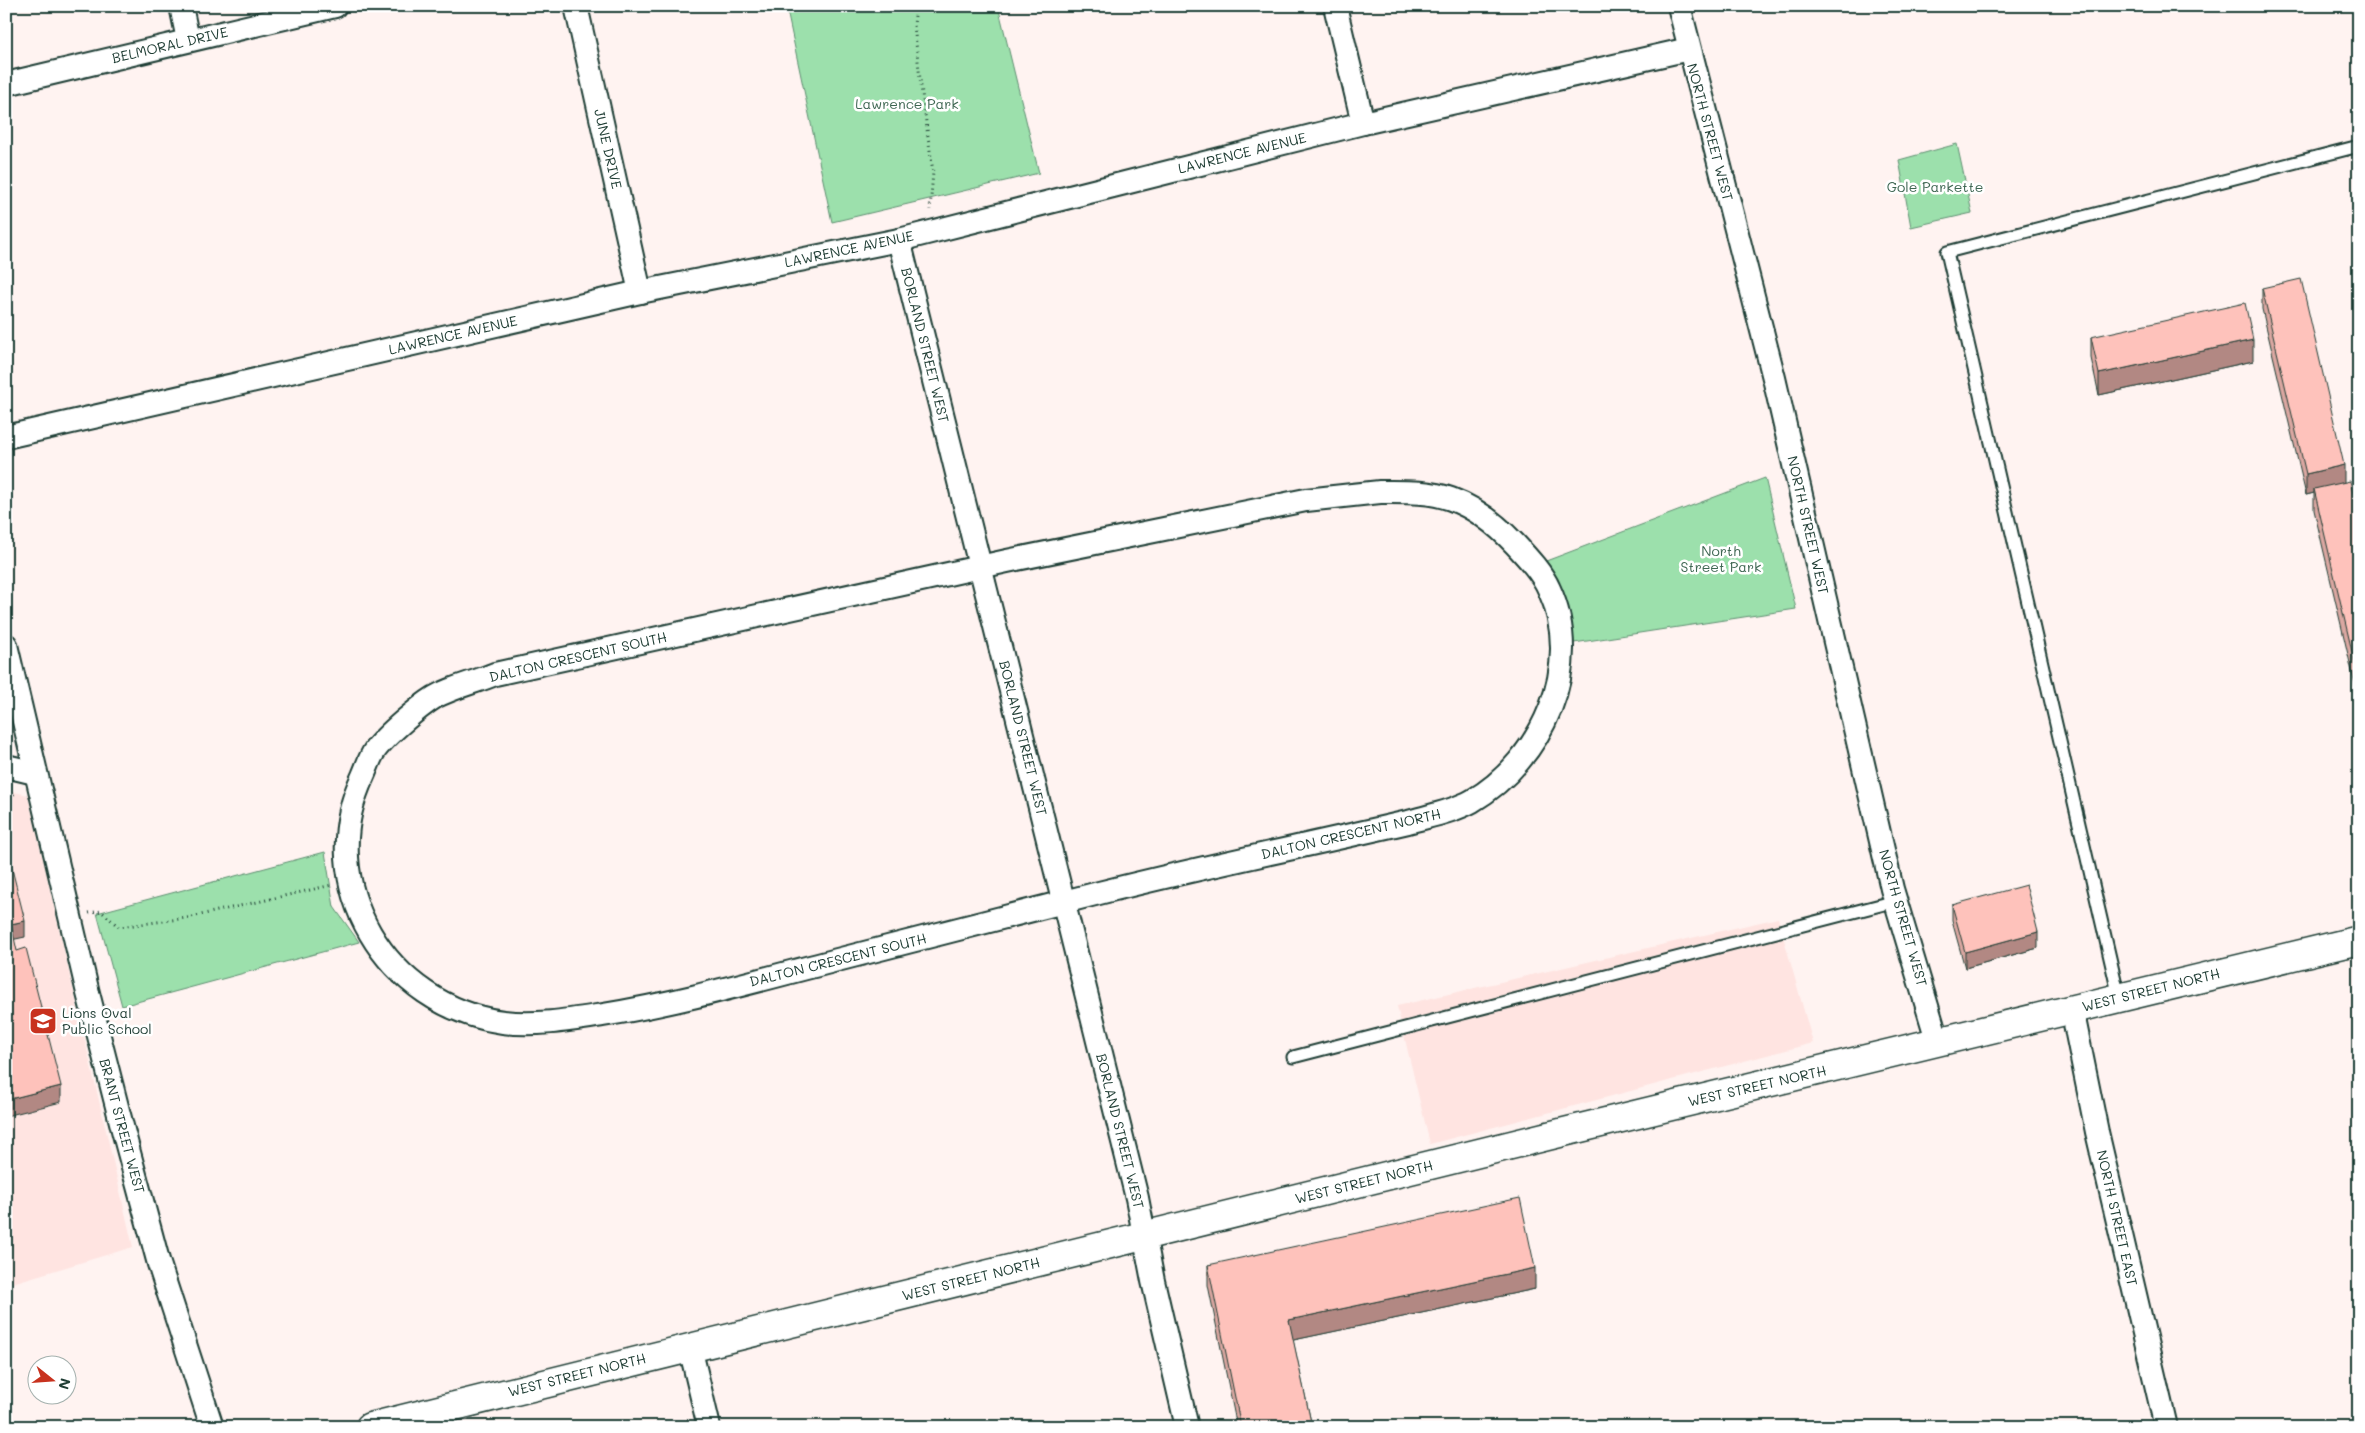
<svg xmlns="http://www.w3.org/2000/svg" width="2365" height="1433" font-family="Mali,sans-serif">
<rect width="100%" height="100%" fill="#fff3f1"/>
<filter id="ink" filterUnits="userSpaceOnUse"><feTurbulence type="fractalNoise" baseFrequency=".02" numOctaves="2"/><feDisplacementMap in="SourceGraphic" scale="10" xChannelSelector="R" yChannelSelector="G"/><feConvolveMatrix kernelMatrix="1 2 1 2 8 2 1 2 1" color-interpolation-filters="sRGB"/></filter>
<g filter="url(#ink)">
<g fill="#ffe4e1">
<path d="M6 790 28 795 133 1247 6 1285Z"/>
<path d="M1778 918 1813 1043 1430 1144 1397 1006Z"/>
</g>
<g fill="#9ce0ac" stroke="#5e8e70">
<path d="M786 6H998L1039 173 832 222Z"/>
<path d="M1957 144 1972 213 1911 227 1899 160Z"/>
<path d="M1765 478 1796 609 1574 643 1546 561Z"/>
<path d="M325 852 334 907 359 942 122 1006 97 913Z"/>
</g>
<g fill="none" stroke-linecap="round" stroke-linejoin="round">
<defs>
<g id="lane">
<path d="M2119 997 1947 252 2359 146"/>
<path d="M1293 1057 1896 901"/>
</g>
<g id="street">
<path d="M181 6 188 40"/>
<path d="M576 6 640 292"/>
<path d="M1335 6 1363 123"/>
<path d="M1679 6 1774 378 1892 889 1938 1043"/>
<path d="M6 84 335 6"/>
<path d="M899 240 1137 1198 1153 1281 1187 1427"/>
<path d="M6 437 640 292 899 240 1363 123 1689 49"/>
<path d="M1380 492C1403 492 1429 491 1451 499 1476 508 1498 526 1515 544 1528 558 1542 573 1549 589 1585 666 1542 760 1472 801 1452 812 1429 816 1408 822 1305 846 1201 867 1099 893 1013 915 927 937 841 959 762 979 684 1002 603 1015 571 1020 537 1026 503 1022 387 1006 312 884 363 776 367 767 370 757 375 750 386 735 419 707 435 697 453 687 476 682 495 674L1007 561 1306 500Z"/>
<path d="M6 645 88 993 124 1134 159 1264 212 1427"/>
<path d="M6 766 35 773"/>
<path d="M2072 1009 2097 1132 2166 1427"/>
<path d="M690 1347 709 1427"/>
</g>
<path id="secondary" d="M370 1427 1564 1132 2359 940"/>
</defs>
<use href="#lane" stroke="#1f3d34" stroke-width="15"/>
<use href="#street" stroke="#1f3d34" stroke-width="26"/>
<use href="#secondary" stroke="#1f3d34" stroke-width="31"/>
<g stroke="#1f3d34" stroke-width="3" stroke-dasharray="1 4" stroke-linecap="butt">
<path d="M916 6 914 25 920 79 933 172 930 210"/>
<path d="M6 801 17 791"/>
<path d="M89 913 101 911 119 927 187 918 332 885"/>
</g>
<use href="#lane" stroke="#fff" stroke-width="11"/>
<use href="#street" stroke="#fff" stroke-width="22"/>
<use href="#secondary" stroke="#fff" stroke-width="28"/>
</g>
<g fill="#daa7a1" stroke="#1f3d34">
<path d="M2262 288 2359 518 2358 697 2314 510V493L2306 495 2262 309Z"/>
<path d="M2091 337 2253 361 2099 395 2091 358Z"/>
<path d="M1952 905 2038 948 1965 968 1952 921Z"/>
<path d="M1208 1265 1535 1289 1293 1340 1312 1427H1237L1208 1285Z"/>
</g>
<g fill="#b28883" stroke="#1f3d34">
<path d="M2253 340V361L2099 395V374Z"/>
<path d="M2344 465V486L2314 489V493L2306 495V474Z"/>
<path d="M2359 676V697H2358V677Z"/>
<path d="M25 921V937L11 940V924Z"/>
<path d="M2038 932V948L1965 968V952Z"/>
<path d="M61 1086V1102L6 1116V1100Z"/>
<path d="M1535 1268V1289L1289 1341V1320Z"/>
</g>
<g fill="#fec2bb" stroke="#1f3d34">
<path d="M2301 279 2344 465 2306 474 2262 288Z"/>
<path d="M2245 303 2253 340 2099 374 2091 337Z"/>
<path d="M2350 481 2359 518V676L2358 677 2314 489Z"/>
<path d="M10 861 25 921 11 924 17 951 26 948 61 1086 6 1100V862Z"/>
<path d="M2026 885 2038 932 1965 952 1952 905Z"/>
<path d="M1520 1198 1535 1268 1289 1320 1312 1427H1241L1208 1265Z"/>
</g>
</g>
<defs>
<symbol id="school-square" viewBox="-11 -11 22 22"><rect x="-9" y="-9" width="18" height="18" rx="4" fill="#c8321e" stroke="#fff"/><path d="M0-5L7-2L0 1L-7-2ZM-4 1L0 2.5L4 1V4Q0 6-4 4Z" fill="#fff"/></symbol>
</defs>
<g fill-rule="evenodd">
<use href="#school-square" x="27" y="1005" width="32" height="32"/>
</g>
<g text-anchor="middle" stroke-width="5" stroke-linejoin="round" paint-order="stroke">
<g font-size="14" fill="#1f3d34" stroke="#fff">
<text transform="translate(170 45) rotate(-13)" y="5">BELMORAL DRIVE</text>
<text transform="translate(1710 132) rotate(75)" y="5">NORTH STREET WEST</text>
<text transform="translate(608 149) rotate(77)" y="5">JUNE DRIVE</text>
<text transform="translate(1242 153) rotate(-14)" y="5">LAWRENCE AVENUE</text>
<text transform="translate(849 249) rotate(-12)" y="5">LAWRENCE AVENUE</text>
<text transform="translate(453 335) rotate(-13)" y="5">LAWRENCE AVENUE</text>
<text transform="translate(925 345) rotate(76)" y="5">BORLAND STREET WEST</text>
<text transform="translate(1808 525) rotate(77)" y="5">NORTH STREET WEST</text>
<text transform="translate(578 657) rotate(-13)" y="5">DALTON CRESCENT SOUTH</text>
<text transform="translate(1023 738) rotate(76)" y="5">BORLAND STREET WEST</text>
<text transform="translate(1351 834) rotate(-13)" y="5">DALTON CRESCENT NORTH</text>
<text transform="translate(1903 918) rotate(74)" y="5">NORTH STREET WEST</text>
<text transform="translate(838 960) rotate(-14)" y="5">DALTON CRESCENT SOUTH</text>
<text transform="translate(2151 990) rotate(-14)" y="5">WEST STREET NORTH</text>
<text transform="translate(1757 1086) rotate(-13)" y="5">WEST STREET NORTH</text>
<text transform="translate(122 1126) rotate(75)" y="5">BRANT STREET WEST</text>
<text transform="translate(1120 1131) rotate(76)" y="5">BORLAND STREET WEST</text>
<text transform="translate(1364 1182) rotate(-14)" y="5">WEST STREET NORTH</text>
<text transform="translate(2117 1218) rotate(77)" y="5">NORTH STREET EAST</text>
<text transform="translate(971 1279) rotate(-14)" y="5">WEST STREET NORTH</text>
<text transform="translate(577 1375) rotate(-14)" y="5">WEST STREET NORTH</text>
</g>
<g font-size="14" fill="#3e6652" stroke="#fff">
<text x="907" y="109">Lawrence Park</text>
<text x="1935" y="192">Gole Parkette</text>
<text x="1721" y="556">North<tspan x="1721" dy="16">Street Park</tspan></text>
</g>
<g font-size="14" fill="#1f3d34" stroke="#fff" text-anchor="start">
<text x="62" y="1018">Lions Oval<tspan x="62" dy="16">Public School</tspan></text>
</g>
</g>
<rect width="2365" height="1433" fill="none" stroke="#fff" stroke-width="25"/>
<rect x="12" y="12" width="2340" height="1408" fill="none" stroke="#1f3d34" stroke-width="2" filter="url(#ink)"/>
<g transform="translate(52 1380) rotate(107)"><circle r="24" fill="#ffffff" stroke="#a5b1ae"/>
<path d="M0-4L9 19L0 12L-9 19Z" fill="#c8321e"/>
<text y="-8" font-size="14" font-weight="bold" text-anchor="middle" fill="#1f3d34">N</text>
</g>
</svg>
